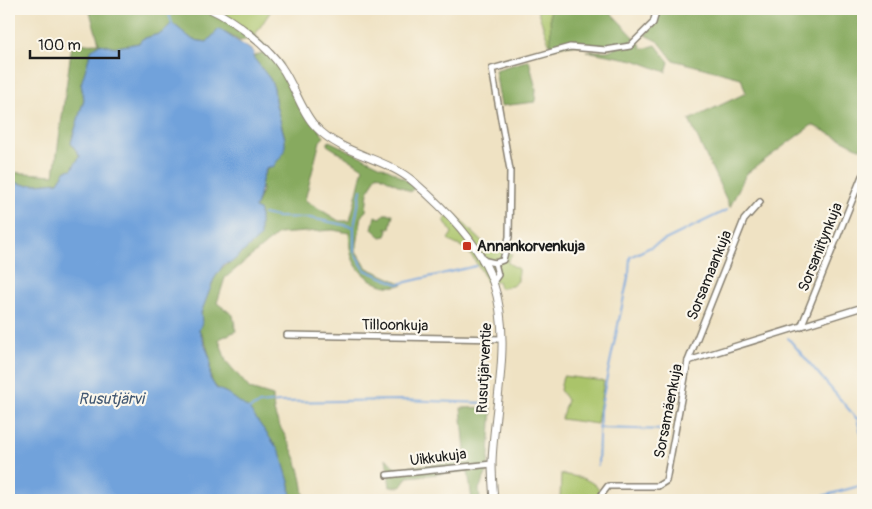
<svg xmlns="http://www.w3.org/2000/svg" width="872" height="509" font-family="Pangolin,sans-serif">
<rect width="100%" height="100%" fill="#fbf7ec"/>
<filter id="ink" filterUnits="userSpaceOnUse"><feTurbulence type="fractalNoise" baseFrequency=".02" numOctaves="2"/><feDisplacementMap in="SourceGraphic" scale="10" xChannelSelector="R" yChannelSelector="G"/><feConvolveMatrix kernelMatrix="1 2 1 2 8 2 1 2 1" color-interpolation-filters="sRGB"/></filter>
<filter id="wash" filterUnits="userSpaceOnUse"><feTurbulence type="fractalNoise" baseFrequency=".0096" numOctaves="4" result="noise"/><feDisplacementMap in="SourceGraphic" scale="20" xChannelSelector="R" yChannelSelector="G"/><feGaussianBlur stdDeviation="1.12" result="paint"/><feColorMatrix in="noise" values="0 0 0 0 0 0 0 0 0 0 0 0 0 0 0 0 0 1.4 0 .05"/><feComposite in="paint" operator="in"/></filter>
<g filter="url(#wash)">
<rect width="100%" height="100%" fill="#efe2c3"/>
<g fill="#aac46a" stroke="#637043">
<path d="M217 9H272L255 35Z"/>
<path d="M537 9H550L551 49Z"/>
<path d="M452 212 492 251 499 249 512 254 507 262 518 269V281L512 286 500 288 498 281 489 285C482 273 474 255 462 247 456 244 453 244 448 239L452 233 444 220Z"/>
<path d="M563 376 604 381 597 424 561 419 567 400 560 390Z"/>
<path d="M561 474C577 477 588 477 599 489V500H560Z"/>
</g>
<g fill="#87aa5e" stroke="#52633d">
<path d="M89 9H217L255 35 283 64 279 67 324 137 320 141 305 200 339 221H350L363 168 327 145 329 141 394 172 415 186 411 192 377 174 368 192 366 211 362 215 356 251 367 268 403 284C384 293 358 276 352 257 349 249 350 240 349 233L333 230 278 234 225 278 217 303 233 315 236 331 219 339 226 361 250 389 273 396C272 421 283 428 292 450 299 465 302 478 304 495L296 500H291L290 485 227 393C205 384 213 376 209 357 208 348 204 338 199 330 202 323 200 318 202 311 206 294 215 267 232 262L262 191 261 180 285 138 275 101 274 88 270 79 252 57 265 52 249 39 240 41 219 29 208 42 193 40 172 23 162 33 142 39 139 43 117 47 99 44 81 84 84 99 71 143 80 156 71 170H66L58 182 26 185 9 181V172L54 175 72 44 99 43Z"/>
<path d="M550 9H601L613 15 635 38C617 54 592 44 570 45 564 45 557 48 551 49Z"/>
<path d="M659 9H863V150L812 125 746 174 730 207 689 120 746 93 741 78 673 60 659 42 645 35 655 24Z"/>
<path d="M638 41 643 49 656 45 669 62 666 72 634 60 586 51H607Z"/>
<path d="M529 60 536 89 535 102 501 106 495 70Z"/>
<path d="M384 214H393L390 228H385L388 231 386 236 381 237 372 229 375 216 381 218Z"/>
<path d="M492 407 488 470 479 489 480 500H472L468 471 407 477 401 487H390L386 458 395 468 466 461 461 408Z"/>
</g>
<path fill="#71a2db" stroke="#465f7c" d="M172 23 193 40 207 42 219 29 254 52 253 57 270 79 274 88 275 101 285 139V151L273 167 266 169C260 182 261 194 255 208L260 211V237L232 262 224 264 214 279 201 313 202 323 199 330 210 358V378L216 388 227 393 249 409 280 452 290 485 291 500H9V181L26 185 58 182 66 170 72 169 80 156 71 143 84 99 81 84 91 51 99 44 117 47 139 43 142 39 162 33Z"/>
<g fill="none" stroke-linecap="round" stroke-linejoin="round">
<g stroke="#71a2db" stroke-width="2">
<path d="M167 9 172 23"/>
<path d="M263 214 277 217 310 218 354 227V252L365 270 398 284 476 266"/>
<path d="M354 227 361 190"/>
<path d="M788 338 857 419 863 440"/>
<path d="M249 409 259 404 279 402 400 400 487 403"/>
<path d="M857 419 863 417"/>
<path d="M599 428 669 430"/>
<path d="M598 465 600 410 629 273 630 257 727 210"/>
<path d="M808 500 863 485"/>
</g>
</g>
</g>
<g filter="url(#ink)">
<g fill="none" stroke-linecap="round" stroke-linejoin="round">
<defs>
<g id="street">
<path d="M482 260 495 263 503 260 509 237 510 170 492 69 570 47 606 50 630 46 653 23 657 9"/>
<path d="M493 282 498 275 495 263"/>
<path d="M801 327 862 176"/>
<path d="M287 335 502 339"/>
<path d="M688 361 744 220 760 202"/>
<path d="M387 475 492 464"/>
<path d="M602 500V494L608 486H658L666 481 688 361 863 307"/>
</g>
<path id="secondary" d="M210 9C234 20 268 46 282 68 294 85 302 113 316 127 342 155 385 157 414 182 445 209 479 243 493 282 513 341 494 403 492 462 492 475 493 488 494 500"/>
</defs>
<use href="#street" stroke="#867f70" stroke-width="8"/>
<use href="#secondary" stroke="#867f70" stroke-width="9"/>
<use href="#street" stroke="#fff" stroke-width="5"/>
<use href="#secondary" stroke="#fff" stroke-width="7"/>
</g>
</g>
<rect fill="#c8321e" stroke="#fbf7ec" stroke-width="2" x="462" y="241" width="10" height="10" rx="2.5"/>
<g text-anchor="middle" stroke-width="4.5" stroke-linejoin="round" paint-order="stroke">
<g font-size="15" font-weight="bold" fill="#1c1c1c" stroke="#fbf7ec" text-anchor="start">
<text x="477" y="251">Annankorvenkuja</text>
</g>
<g font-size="15" fill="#1c1c1c" stroke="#fbf7ec">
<text transform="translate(820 247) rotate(-68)" y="5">Sorsaniitynkuja</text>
<text transform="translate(709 275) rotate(-68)" y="5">Sorsamaankuja</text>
<text transform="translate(395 325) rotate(1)" y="5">Tilloonkuja</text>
<text transform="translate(484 368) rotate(-87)" y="5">Rusutjärventie</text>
<text transform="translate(668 411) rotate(-79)" y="5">Sorsamäenkuja</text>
<text transform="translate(438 457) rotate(-7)" y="5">Uikkukuja</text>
</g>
<g font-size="16" font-style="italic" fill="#425872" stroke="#fbf7ec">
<text x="111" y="404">Rusutjärvi</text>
</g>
</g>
<rect width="872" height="509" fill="none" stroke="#fbf7ec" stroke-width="30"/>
<path d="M30 50v8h89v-8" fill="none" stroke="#1c1c1c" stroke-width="2.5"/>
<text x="38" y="50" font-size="15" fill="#1c1c1c" stroke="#fbf7ec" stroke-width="4" paint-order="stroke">100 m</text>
</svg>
